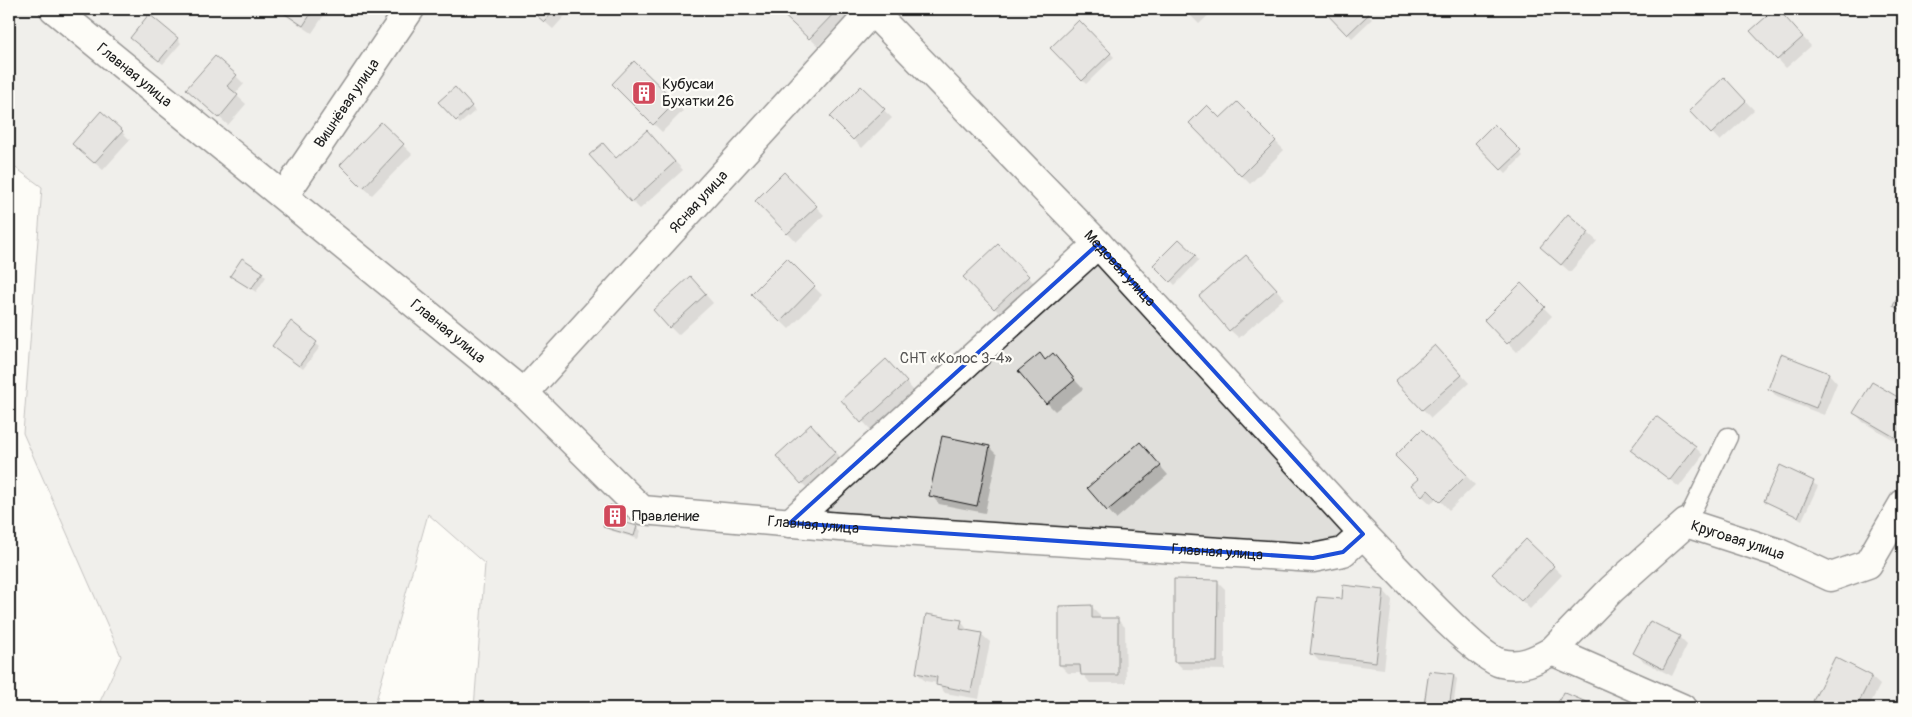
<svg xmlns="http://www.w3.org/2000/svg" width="1912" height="717" font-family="Pangolin,sans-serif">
<rect width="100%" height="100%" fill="#fdfcf7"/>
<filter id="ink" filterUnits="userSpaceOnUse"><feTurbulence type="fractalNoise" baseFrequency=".02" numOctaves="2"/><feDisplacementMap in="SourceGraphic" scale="10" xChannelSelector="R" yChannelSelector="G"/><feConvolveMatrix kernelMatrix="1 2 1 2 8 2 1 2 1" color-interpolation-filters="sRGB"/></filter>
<g filter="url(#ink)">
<path fill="#e0dfdb" stroke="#7e7e7c" d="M9 9H1903V708H474L485 564 428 514 374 708H97L121 656 23 433 42 187 9 163Z"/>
<g fill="#0003">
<path d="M276 9H328L312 33Z"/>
<path d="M530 9H571L553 29Z"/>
<path d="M779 9H839L847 16 818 46Z"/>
<path d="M1184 9H1215L1199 24Z"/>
<path d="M1328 9H1362L1372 19 1352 38 1326 11Z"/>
<path d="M1777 9 1811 46 1786 68 1752 31Z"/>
<path d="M1079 21 1114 57 1086 84 1051 48Z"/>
<path d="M177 39 181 43 163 64 136 42Z"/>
<path d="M634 63 683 111 662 132 613 84Z"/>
<path d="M236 76 244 84 235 94 246 104 228 125 196 97Z"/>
<path d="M1724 79 1754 110 1720 141 1691 111Z"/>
<path d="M455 88 475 111 460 124 440 102Z"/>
<path d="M861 88 892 118 862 148 832 117Z"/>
<path d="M1237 103 1284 150 1250 184 1190 123 1220 120Z"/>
<path d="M381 124 412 154 372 195 349 174Z"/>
<path d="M1494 126 1523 156 1506 173 1476 143Z"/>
<path d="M122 132 130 140 103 170 82 152Z"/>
<path d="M655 140 683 170 640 209 632 201 617 159Z"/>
<path d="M784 174 824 215 796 242 757 201Z"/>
<path d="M1588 233 1597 241 1570 272 1542 247Z"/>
<path d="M1179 241 1199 260 1175 285 1155 265Z"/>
<path d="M998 246 1036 285 1003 317 965 277Z"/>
<path d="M787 260 822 295 789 329 753 294Z"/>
<path d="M1254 265 1284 298 1239 338 1230 330Z"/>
<path d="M262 273 266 277 256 292 236 279Z"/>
<path d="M1521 285 1552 316 1517 352 1485 320Z"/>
<path d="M698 286 713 303 678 335 670 327Z"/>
<path d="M1903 289V314L1894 305Z"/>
<path d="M291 323 320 347 303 369 278 350Z"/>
<path d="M1053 355 1083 389 1055 411 1047 403 1046 361Z"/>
<path d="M1443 355 1469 383 1431 418 1397 381Z"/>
<path d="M1782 356 1829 374 1837 383 1824 415 1777 397 1769 388Z"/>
<path d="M894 369 914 391 871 430 843 400Z"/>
<path d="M1872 383 1903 401V445L1863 422 1855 413Z"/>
<path d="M1422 431 1475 485 1449 510 1437 497 1431 504 1422 496 1419 479Z"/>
<path d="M819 434 844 461 810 491 802 483Z"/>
<path d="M989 447 997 455 985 513 939 504 931 495Z"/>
<path d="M1695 447 1703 455 1679 487 1632 450Z"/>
<path d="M1148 452 1168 475 1116 519 1089 488Z"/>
<path d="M1781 467 1818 486 1802 520 1766 501Z"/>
<path d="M626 511 629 515 627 524 637 527 641 531 638 539 609 530 605 526Z"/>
<path d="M1526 541 1562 575 1530 609 1494 574Z"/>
<path d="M1217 581 1225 589V670L1183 669 1175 661Z"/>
<path d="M1344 587 1384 591 1392 600 1384 669 1319 661 1311 653 1343 601Z"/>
<path d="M1092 607 1100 615V619H1117L1125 627 1126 683H1090L1082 673H1068L1060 665Z"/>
<path d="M961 621 969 632 981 634 990 642 979 699 945 693 937 683 925 681 917 673Z"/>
<path d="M1679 637 1687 645 1672 676 1643 661 1635 653Z"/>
<path d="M1453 675 1457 679 1453 708H1429L1426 705Z"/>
<path d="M1871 677 1880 685 1868 708H1822L1815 701Z"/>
</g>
<g fill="#cccbc8" stroke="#1c1c1c">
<path d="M278 9H314L303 26Z"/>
<path d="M529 9H556L544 22Z"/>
<path d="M777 9H838L809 39Z"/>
<path d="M1326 9H1364L1369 14 1347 35 1324 11Z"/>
<path d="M1775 9H1778L1803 37 1777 60 1750 31Z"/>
<path d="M149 14 178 38 159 61 130 38Z"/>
<path d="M1079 20 1111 53 1082 81 1050 48Z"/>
<path d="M215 56 237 75 227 86 238 95 219 118 186 89Z"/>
<path d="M634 61 676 102 653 125 612 84Z"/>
<path d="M1724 77 1746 101 1711 134 1689 111Z"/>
<path d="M861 86 885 109 853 140 830 117Z"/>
<path d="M455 87 472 106 456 121 438 102Z"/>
<path d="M1237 102 1276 141 1241 176 1189 123 1207 105 1220 118Z"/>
<path d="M101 111 123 131 94 163 72 144Z"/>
<path d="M381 122 404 144 363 188 340 165Z"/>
<path d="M1494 124 1521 151 1501 170 1475 143Z"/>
<path d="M647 130 675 162 631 202 589 155 603 143 616 158Z"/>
<path d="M784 172 817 206 787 234 755 201Z"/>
<path d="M1568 214 1589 232 1561 265 1540 247Z"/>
<path d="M1179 239 1196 255 1170 282 1153 265Z"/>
<path d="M998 244 1029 276 994 309 963 277Z"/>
<path d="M1246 255 1277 289 1229 331 1199 296Z"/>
<path d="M242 258 263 272 251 289 230 276Z"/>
<path d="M787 258 815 286 780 322 751 294Z"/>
<path d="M690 276 706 294 669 328 653 310Z"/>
<path d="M1521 283 1545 307 1507 344 1484 320Z"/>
<path d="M1903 286V311L1893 306Z"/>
<path d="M291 321 317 342 299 366 272 346Z"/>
<path d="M1435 345 1462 375 1422 410 1395 381Z"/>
<path d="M1040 353 1045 360 1053 353 1075 380 1046 404 1018 371Z"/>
<path d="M1781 354 1829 373 1816 408 1768 389Z"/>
<path d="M886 359 907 382 861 423 841 400Z"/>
<path d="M1872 382 1903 400V442L1853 413Z"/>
<path d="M1656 416 1696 446 1670 480 1630 450Z"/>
<path d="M811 424 836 452 801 484 776 456Z"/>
<path d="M1422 429 1467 475 1440 502 1428 490 1422 497 1411 485 1418 479 1395 456Z"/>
<path d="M942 436 990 446 977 506 929 496Z"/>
<path d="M1140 442 1161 466 1107 511 1087 488Z"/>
<path d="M1780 465 1814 481 1798 517 1764 501Z"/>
<path d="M610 505 626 510 623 522 637 526 634 536 603 527Z"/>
<path d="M1526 539 1554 566 1521 601 1492 574Z"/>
<path d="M1174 579 1218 580 1217 662H1174Z"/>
<path d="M1343 585 1384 590 1376 662 1310 654 1317 597 1342 599Z"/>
<path d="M1092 605V618H1118V675H1081L1080 665H1059V606Z"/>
<path d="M926 614 962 620 960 629 982 633 971 692 936 685 937 677 916 673Z"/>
<path d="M1650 621 1680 636 1663 669 1633 653Z"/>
<path d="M1835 657 1872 676 1856 708H1828L1813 701Z"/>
<path d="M1429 671 1454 674 1449 708 1424 705Z"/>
<path d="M1563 692 1593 705 1591 708H1545L1548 703 1556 707Z"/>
</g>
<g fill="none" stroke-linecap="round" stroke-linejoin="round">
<defs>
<path id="service" d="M1686 523 1728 437"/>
<g id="minor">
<path id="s1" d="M54 9 524 393 642 510 840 527 1313 558 1343 552 1363 534C1387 558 1476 658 1501 663 1521 668 1536 660 1552 651L1682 708"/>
<path id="s2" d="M870 9 1098 244 1363 534"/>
<path id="s3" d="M284 196 410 9"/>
<path id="s4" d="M524 393 872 11"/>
<path d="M790 523 1098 244"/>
<path id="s5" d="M1552 651 1612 589 1686 523 1779 553 1831 577 1868 564 1903 504"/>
</g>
</defs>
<use href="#service" stroke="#1c1c1c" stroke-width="21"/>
<use href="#minor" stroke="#1c1c1c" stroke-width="31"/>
<use href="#service" stroke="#fdfcf7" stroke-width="18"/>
<use href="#minor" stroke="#fdfcf7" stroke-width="28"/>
</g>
</g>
<path d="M0 0H1912V717H0ZM1098 244 1363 534 1343 552 1313 558 790 523Z" fill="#fdfcf7" fill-opacity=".55" fill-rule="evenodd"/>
<path fill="none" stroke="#1d4ed8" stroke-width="4" stroke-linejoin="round" d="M1098 244 1363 534 1343 552 1313 558 790 523Z"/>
<defs>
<symbol id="building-square" viewBox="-11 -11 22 22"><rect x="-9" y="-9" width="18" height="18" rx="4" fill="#d1495b" stroke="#fdfcf7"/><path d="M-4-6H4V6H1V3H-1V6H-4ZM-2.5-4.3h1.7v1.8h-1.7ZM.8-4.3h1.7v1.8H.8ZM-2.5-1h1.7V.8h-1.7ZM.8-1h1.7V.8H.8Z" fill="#fff"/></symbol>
</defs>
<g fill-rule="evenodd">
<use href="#building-square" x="630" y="79" width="28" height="28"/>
<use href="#building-square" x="601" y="502" width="28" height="28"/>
</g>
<g text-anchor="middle" stroke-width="4.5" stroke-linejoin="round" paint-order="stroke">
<g font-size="15" fill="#1c1c1c" stroke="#fdfcf7">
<text dy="5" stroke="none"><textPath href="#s1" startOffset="104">Главная улица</textPath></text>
<text dy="5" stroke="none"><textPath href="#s3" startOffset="112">Вишнёвая улица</textPath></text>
<text dy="5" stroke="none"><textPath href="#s4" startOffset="259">Ясная улица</textPath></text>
<text dy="5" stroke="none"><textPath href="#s2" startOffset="360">Медовая улица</textPath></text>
<text dy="5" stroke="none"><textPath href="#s1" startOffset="509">Главная улица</textPath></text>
<text dy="5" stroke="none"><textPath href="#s1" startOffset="945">Главная улица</textPath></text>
<text dy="5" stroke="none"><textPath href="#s5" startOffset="240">Круговая улица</textPath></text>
<text dy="5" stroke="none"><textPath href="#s1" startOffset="1350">Главная улица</textPath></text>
</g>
<g font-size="15" fill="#1c1c1c" stroke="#fdfcf7" text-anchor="start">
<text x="662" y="89">Кубусаи<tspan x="662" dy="17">Бухатки 26</tspan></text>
<text x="632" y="521">Правление</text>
</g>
<g font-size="15" fill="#575655" stroke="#fdfcf7">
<text x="956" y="363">СНТ «Колос 3-4»</text>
</g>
</g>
<rect width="1912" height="717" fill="none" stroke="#fdfcf7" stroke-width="30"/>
<rect x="15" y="15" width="1882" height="687" fill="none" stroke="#1c1c1c" stroke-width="2" filter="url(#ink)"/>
</svg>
